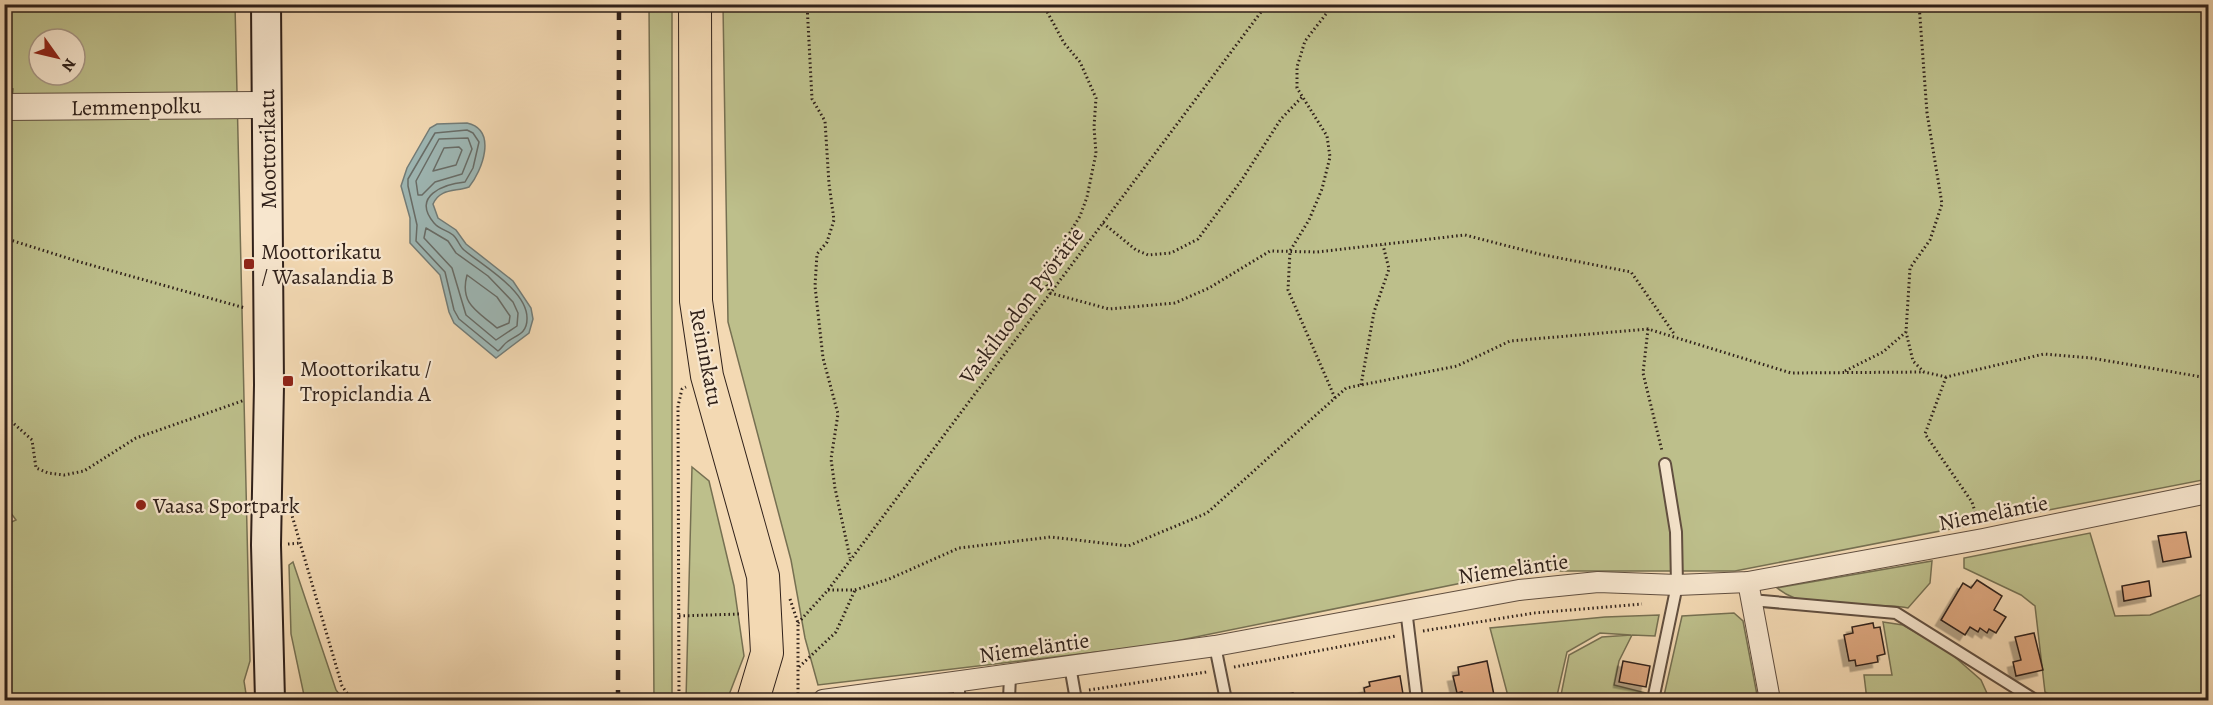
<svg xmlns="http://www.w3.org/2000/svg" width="2213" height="705" font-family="Alegreya,serif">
<defs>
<filter id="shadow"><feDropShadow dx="-5.5" dy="5.5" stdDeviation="0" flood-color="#0004"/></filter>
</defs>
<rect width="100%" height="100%" fill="#f3d9b3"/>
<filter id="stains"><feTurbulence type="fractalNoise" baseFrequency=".00333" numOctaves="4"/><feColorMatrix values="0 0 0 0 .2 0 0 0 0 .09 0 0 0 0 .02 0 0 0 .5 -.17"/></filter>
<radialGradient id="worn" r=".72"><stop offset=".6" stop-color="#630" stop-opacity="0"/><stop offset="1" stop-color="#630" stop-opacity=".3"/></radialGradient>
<g fill="#bdbf8b" stroke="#767052" stroke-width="1.5" fill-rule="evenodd">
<path d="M5 5H235L250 661 244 681 247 700H5V525L16 520 5 505 4 198 13 89 5 88ZM39 39H75V75H39Z"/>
<path d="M649 5H672V700H654Z"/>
<path d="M723 5H2208V479L1735 571H1521L1156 645 818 685 805 638 791 560 728 322Z"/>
<path d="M692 467 709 481 734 586 744 656 727 700H686Z"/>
<path d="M2090 533 2115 616 2150 615 2208 592V700H2060L2045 692 2035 606 2021 595 1964 568V558Z"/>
<path d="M1932 561 1930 583 1908 608C1866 600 1810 615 1777 588Z"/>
<path d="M293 562 336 690 344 700H305L291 634 289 565Z"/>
<path d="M1734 613 1743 621 1758 700H1663L1682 616Z"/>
<path d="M1659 615 1655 636 1632 635 1619 661 1614 685 1646 693 1644 700H1560L1569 655 1602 637 1631 635 1600 633 1567 652 1556 700H1509L1490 628 1605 617Z"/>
<path d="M1883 622 1903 625 1948 651 1981 680 1990 700H1867L1864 675H1892Z"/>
</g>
<path fill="#9eb8b6" stroke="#727c78" stroke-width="1.5" d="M467 123C498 130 482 171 469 187 455 192 440 188 433 204L438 218 456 230 466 244 513 281 531 308 533 319 529 333 496 358 454 323 449 312 440 275 410 243V218L401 186 407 168 430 128 437 124Z"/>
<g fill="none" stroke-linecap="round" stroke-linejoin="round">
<g stroke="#676c68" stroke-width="1.5">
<path d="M467 130 473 133 479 142 473 168 465 182C444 184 411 196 434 223 440 230 447 230 453 235 458 239 459 246 464 250 483 266 528 291 527 319 527 334 516 335 507 342 504 344 501 349 498 351L459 319 454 310 445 272 416 241 417 225 408 186V179L435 133Z"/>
<path d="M468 138 472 149 462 174 435 182 422 195H418L416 181 439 139Z"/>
<path d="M459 147 462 150 456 165 433 171 444 148Z"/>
<path d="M426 228 448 241 456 253 488 276 513 302 518 313 517 326 496 340 466 315 452 268 424 238Z"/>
<path d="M467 275 497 297 510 316 509 323 497 328C479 312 459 305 467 275Z"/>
</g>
</g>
<g fill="#dca67e" stroke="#30211a" stroke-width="1.5" filter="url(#shadow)">
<path d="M2186 532 2191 557 2163 562 2158 536Z"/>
<path d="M1977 580 2002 596 1994 610 2006 617 1996 633 1989 629 1987 633 1980 628 1978 632 1970 627 1965 635 1941 620 1963 583 1971 588Z"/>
<path d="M2149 581 2151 596 2124 601 2122 586Z"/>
<path d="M1873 623 1874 628 1880 627 1885 654 1877 656 1878 662 1856 666 1855 660 1849 661 1844 635 1853 633 1852 627Z"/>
<path d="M2034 633 2043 670 2016 676 2013 662 2021 660 2015 637Z"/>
<path d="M1487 661 1494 695 1464 700 1462 692 1457 693 1453 676 1459 675 1458 667Z"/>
<path d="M1623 661 1650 666 1646 687 1619 682Z"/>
<path d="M1400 676 1404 700H1366L1364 688 1370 686 1369 682Z"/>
<path d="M1293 693 1295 700H1267V699Z"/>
</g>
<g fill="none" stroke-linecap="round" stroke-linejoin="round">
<defs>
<g id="service">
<path d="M1751 600 1896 613 2035 700"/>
<path d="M1406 609 1417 700"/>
<path d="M1215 646 1226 700"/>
<path d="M1070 666 1076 700"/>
<path d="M959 682V700"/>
<path d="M1009 700 1010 675"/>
<path d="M1653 700 1677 585 1676 532 1665 464"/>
</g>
<g id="minor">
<path d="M1748 582 1770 700"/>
<path d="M823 700 1215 646 1519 590 1598 582 1677 585 1748 582 1983 539 2208 493"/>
</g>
<path id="tertiary" d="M4 107 267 105"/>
<path id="secondary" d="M266 4 269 385 266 545 270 700"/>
<path id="primary" d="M695 4 696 301 707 376 763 576 767 653 753 700"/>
</defs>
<use href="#service" stroke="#614f40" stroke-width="14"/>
<use href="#minor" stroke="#614f40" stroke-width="22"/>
<use href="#tertiary" stroke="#614f40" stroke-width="28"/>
<use href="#secondary" stroke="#30211a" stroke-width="32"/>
<use href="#primary" stroke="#30211a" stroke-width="34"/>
<g stroke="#30211a" stroke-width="3" stroke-dasharray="1.5 3" stroke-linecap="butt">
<path d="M807 4 812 99 825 121 829 184 834 220 827 242 817 254 815 286 823 358 838 414 831 459 835 488 850 558"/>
<path d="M1043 4 1064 43 1080 62 1096 98 1094 127 1096 153 1087 197 1080 216 1057 254 1046 283 1050 293 1109 309 1175 303 1209 288 1270 251 1317 252 1465 235 1539 254 1631 272 1675 335"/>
<path d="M1919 4 1927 113 1942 204 1930 240 1910 268 1906 332 1913 361 1924 372 1946 377 2044 354 2091 358 2208 378"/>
<path d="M1326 14 1305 41 1297 67V88L1327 136 1330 157 1322 189 1309 220 1290 251 1288 290 1335 398"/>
<path d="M1103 223 1136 250 1148 255 1171 253 1198 239 1241 181 1281 119 1302 97"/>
<path d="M4 238 80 262 245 308"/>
<path d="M1648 329 1643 373 1662 451"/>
<path d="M1845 371 1883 352 1906 332"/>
<path d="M1946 377 1925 434 1972 502 1978 521"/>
<path d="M1361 385 1374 312 1389 269 1383 245"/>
<path d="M4 415 32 440 36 468 48 473 64 475 84 471 136 438 245 400"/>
<path d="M291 512 342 686 352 700"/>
<path d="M288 544 301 543"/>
<path d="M828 590H855L889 579 959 548 1051 537 1128 546 1207 513 1346 388 1457 366 1510 341 1648 329 1791 373 1924 372"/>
<path d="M790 599 798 623V700"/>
<path d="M679 616 740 614"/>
<path d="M798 623 828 590 1267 4"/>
<path d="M1423 631 1534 613 1642 604"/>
<path d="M799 667 836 632 855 590"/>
<path d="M1234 667 1396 636"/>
<path d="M1089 690 1207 672"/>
<path d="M679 700 678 406 682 389 686 387"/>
<path d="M1028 700 1062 695"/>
</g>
<use href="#service" stroke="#f7e6ce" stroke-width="10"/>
<use href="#minor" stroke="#f7e6ce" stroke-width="20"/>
<use href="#tertiary" stroke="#f7e6ce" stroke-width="26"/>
<use href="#secondary" stroke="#f7e6ce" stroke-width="28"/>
<use href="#primary" stroke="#f3d9b3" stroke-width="32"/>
<path stroke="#30211a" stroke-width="4.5" stroke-dasharray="10 10" stroke-linecap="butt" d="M618 700 619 4"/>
</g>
<g fill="#8f2418" stroke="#f7e6ce" stroke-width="2">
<rect x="243" y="258" width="12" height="12" rx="3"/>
<rect x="282" y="375" width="12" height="12" rx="3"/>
<circle cx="141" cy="505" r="6"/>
</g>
<g text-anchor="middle" stroke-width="4.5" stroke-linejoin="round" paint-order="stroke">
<g font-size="22" fill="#30211a" stroke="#f7e6ce">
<text transform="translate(136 106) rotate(-1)" y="8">Lemmenpolku</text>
<text transform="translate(267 149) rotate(-91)" y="8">Moottorikatu</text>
<text transform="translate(1021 305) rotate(-53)" y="8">Vaskiluodon Pyörätie</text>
<text transform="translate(707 357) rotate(79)" y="8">Reininkatu</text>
<text transform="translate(1993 512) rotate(-11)" y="8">Niemeläntie</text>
<text transform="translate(1513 568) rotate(-8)" y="8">Niemeläntie</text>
<text transform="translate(1034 647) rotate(-8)" y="8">Niemeläntie</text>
</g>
<g font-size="22" fill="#30211a" stroke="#f7e6ce" text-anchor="start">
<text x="261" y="259">Moottorikatu<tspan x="261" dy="25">/ Wasalandia B</tspan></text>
<text x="300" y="376">Moottorikatu /<tspan x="300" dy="25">Tropiclandia A</tspan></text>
<text x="153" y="513">Vaasa Sportpark</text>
</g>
</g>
<rect width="2213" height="705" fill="none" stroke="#f3d9b3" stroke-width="24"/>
<rect x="6" y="6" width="2201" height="693" fill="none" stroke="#30211a" stroke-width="3"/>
<rect x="12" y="12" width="2189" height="681" fill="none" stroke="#30211a" stroke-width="1.5"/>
<g transform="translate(57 57) rotate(124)"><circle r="28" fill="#f7e6ce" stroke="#a79786" stroke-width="1.5"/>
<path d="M0-4.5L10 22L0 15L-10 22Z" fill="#8f2418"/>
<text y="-9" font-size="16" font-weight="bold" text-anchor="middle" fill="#30211a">N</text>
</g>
<rect width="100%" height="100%" filter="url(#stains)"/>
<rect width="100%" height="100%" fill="url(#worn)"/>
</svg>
